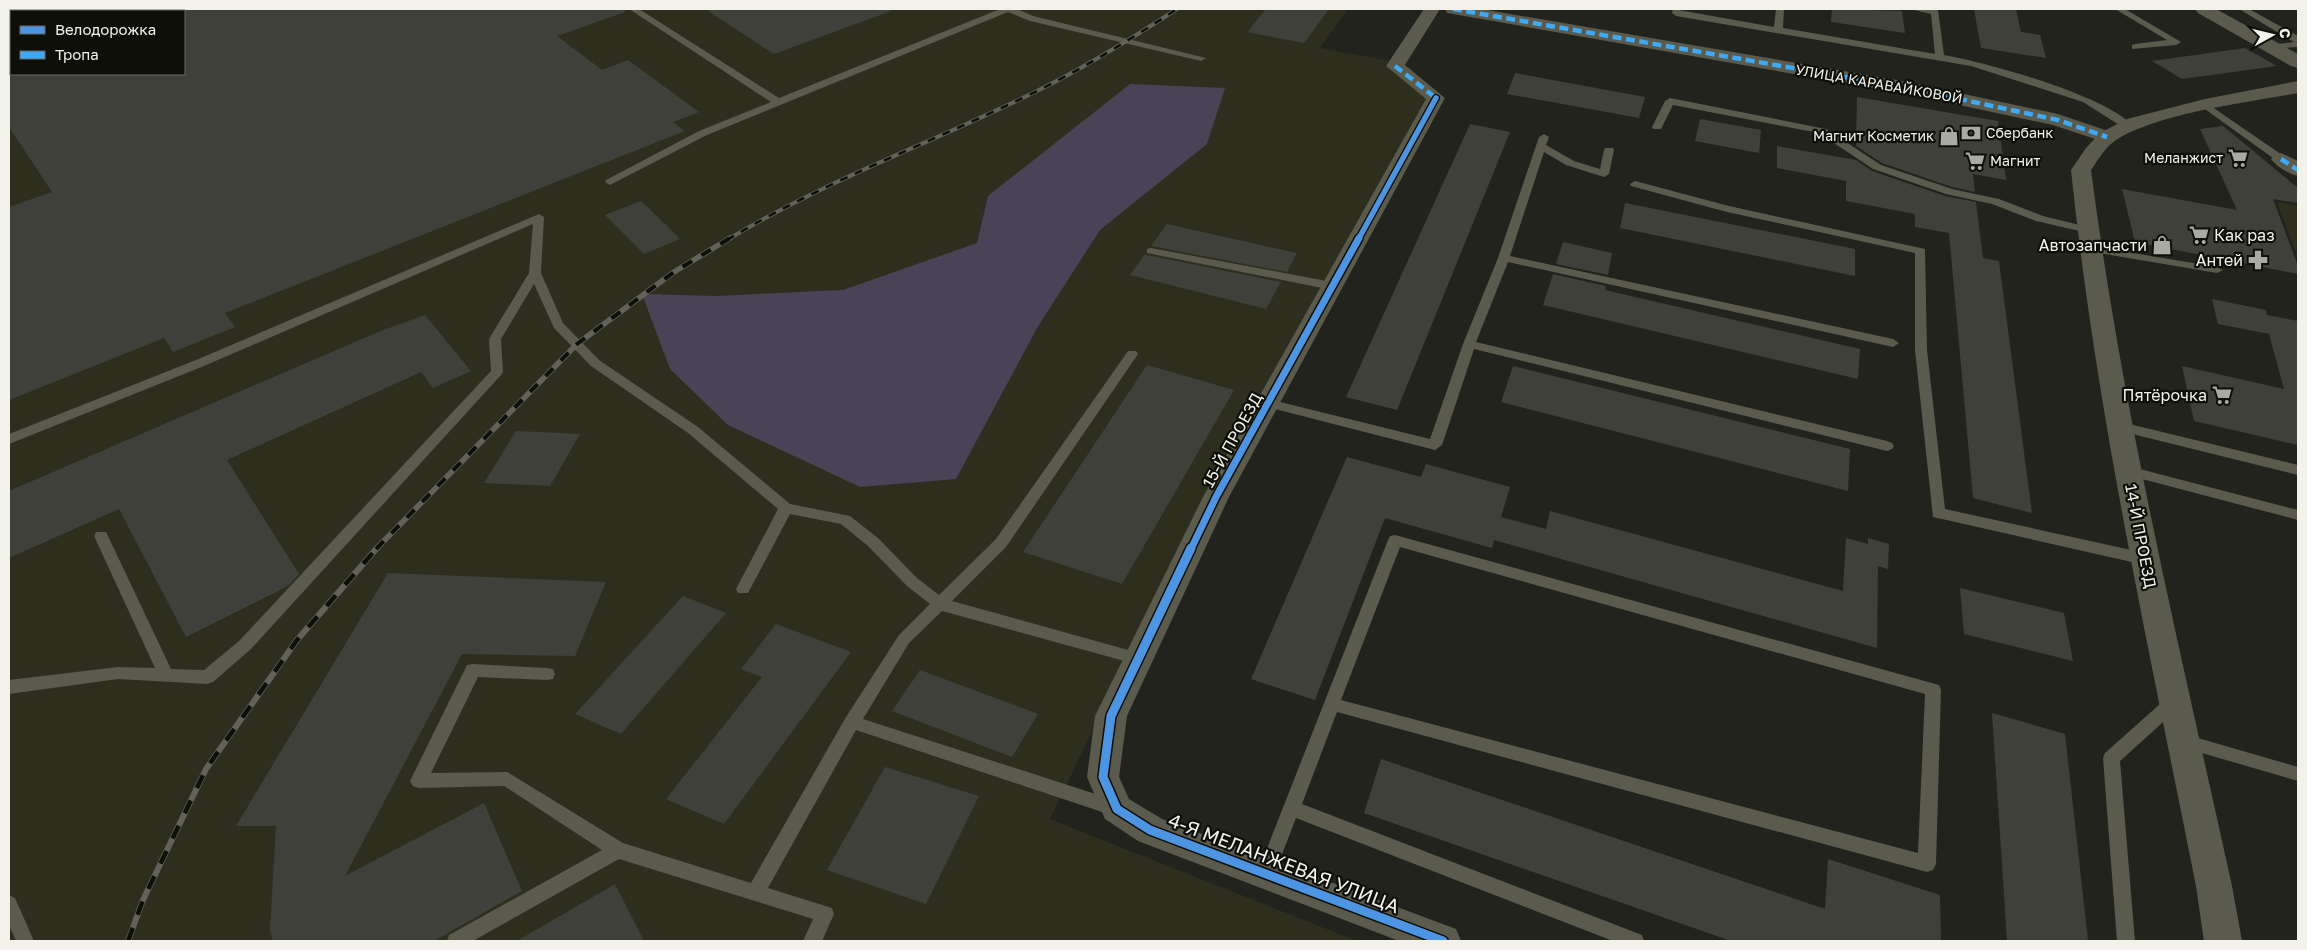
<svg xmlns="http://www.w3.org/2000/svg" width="2307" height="950" font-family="'Golos Text',sans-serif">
<rect width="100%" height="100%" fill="#23231e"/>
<g fill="#2e2e1e" fill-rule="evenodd">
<path d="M9 9H1348L1320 48 1390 61 1387 67 1427 98 1205 495 1050 819 1357 941H9ZM11 11H184V74H11Z"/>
<path d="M2277 202 2298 206V258Z"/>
</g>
<path fill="#4a4257" d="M1130 84 1225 88 1207 144 1100 230 1037 328 956 479 860 487 728 425 670 369 642 294 717 296 843 290 977 243 988 196Z"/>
<g fill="#40403b">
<path d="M184 9H624L625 12 557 36 602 70 628 60 699 112 673 122 685 131 225 313 235 327 173 352 164 338 9 400V207L52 192 9 127V74H184Z"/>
<path d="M705 9H890L891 11 774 54Z"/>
<path d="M1266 9H1329L1304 43 1247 32Z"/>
<path d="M1832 9 1902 11 1905 33 1831 22Z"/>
<path d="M1974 9H2016L2021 32 2040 35 2046 58 1981 48Z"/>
<path d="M2245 48 2277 66 2182 79 2152 61Z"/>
<path d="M1515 73 1645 97 1639 118 1507 94Z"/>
<path d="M1857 97 1998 121 2006 180 1973 174 1975 192 1952 187 1882 163 1856 146Z"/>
<path d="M1700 119 1761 130 1759 153 1695 141Z"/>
<path d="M1470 124 1510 132 1397 410 1346 397Z"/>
<path d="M2223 126 2298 188V203L2273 199 2298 266V274L2135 242 2122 189 2237 210 2200 129Z"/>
<path d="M1777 146 1856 160 1872 171 1945 196 1976 202 1983 258 1999 261 2032 513 1973 498 1949 233 1915 227V214L1846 201V181L1777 168Z"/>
<path d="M641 201 664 223 680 239 644 254 605 215Z"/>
<path d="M1625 203 1855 249V276L1620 228Z"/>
<path d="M1167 224 1297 253 1287 272 1151 246Z"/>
<path d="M1563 242 1612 253 1608 275 1556 264Z"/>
<path d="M1145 254 1147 255 1281 282 1266 309 1130 275Z"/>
<path d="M1553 274 1606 286 1605 290 1860 349 1858 379 1543 305Z"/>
<path d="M2212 299 2266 310 2267 315 2298 321V445L2194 421 2182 366 2284 389 2269 334 2218 324Z"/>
<path d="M425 315 471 371 433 388 421 372 227 460 299 574 288 586 186 637 119 509 9 558V491L378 332Z"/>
<path d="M1147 365 1234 390 1122 584 1023 552Z"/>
<path d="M1513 366 1850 449 1848 491 1501 402Z"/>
<path d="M516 431 580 434 550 486 484 483Z"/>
<path d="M1347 457 1421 477 1426 464 1510 487 1501 517 1546 529 1550 511 1843 591 1846 538 1868 544V538L1889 544 1888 569 1878 566 1877 648 1494 540 1492 548 1385 518 1315 700 1251 679Z"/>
<path d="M388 573 606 582 575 656 462 654 345 876 484 803 522 891 434 941H273L270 930 276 826H236Z"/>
<path d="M1960 588 2064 613 2073 661 1964 634Z"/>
<path d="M683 596 726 613 621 734 575 714Z"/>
<path d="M776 624 851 652 724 824 666 799 762 677 741 669Z"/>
<path d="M920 670 1038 714 1012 757 892 711Z"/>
<path d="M1992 713 2065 734 2088 941H2007Z"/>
<path d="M1381 759 1825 909 1828 859 1940 895 1941 941H1731L1364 813Z"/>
<path d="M885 767 979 796 926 904 827 870Z"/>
<path d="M615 884 644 941H517Z"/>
</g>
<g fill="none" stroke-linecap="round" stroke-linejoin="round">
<g fill="#5a5a4d" fill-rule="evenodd">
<path d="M629 9H639L779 98 1000 9H1017L1033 16 1206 58 1201 61 1030 21 1008 12 707 135 610 185 605 182 606 180 699 131 771 102Z"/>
<path d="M1673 9 1774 27 1776 9H1784L1783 28 1935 54 1931 14 1910 9 1938 10 1944 55C1988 63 2105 95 2133 126L2124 128 2083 102 1971 66 1676 16 1672 13Z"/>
<path d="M2115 9H2125L2181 42 2176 45 2132 49V45L2135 44 2167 40Z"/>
<path d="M2239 9H2249L2298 36V47L2269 49V45L2294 42Z"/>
<path d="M1670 98 1826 129 1881 165 1952 189 1999 199 2043 216 2092 228 2094 230 2088 233 2036 221 1992 204 1946 194 1873 169 1819 133 1673 105 1661 129H1653L1652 127 1665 101Z"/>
<path d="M2205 102 2285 157V161H2277L2202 107V103Z"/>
<path d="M1544 134 1549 137 1546 145 1574 161 1600 169 1604 150 1605 148H1613L1614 150 1609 174 1604 177 1566 165 1544 152 1510 256 1893 339 1899 343 1893 347 1508 262 1476 342 1887 441 1892 443 1894 446 1892 449 1887 451 1474 349 1442 445 1435 450 1263 406 1262 403 1268 399 1430 439 1463 344 1498 258 1539 137Z"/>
<path d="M1635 181 1729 206 1925 249 1927 350 1945 509 2145 553 2150 555 2152 559 2150 563 2145 565 1933 517 1915 350V253L1727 212 1631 186 1630 184Z"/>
<path d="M539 214 544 217 541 273 563 323 599 360 698 427 790 504 850 516 878 538 917 578 939 595 996 539 1128 351H1136L1138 354 1136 357 1006 547 952 601 1139 653 1145 655 1147 659 1145 663 1139 665 942 611 909 643 863 719 1114 800 1120 803 1123 808 1120 813 1114 816 856 730 768 888 832 908 834 914 822 941H803L813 919 619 859 473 941H447L449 935 602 850 504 786 419 788 413 786 410 781 467 665 473 664 547 668 553 669 555 674 553 679 547 680 478 677 431 773 507 772 623 843 751 883 846 717 899 635 930 604 907 586 868 546 841 524 790 514 748 593H738L736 589 778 509 688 433 591 366 554 328 534 284 501 339 503 372 501 375 251 649 213 682 207 684 118 679 9 694V680L118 667 155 668 94 536 96 532H106L108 536 171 669 204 670 239 641 491 371 489 339 529 273 533 224 204 366 9 444V434L196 360Z"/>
<path d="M2091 246 2217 267 2223 270 2217 273 2087 251V247Z"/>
<path d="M1151 248 1332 282 1338 286 1332 290 1147 253V249Z"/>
<path d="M2121 422 2298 465V475L2116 430 2114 427Z"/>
<path d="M2128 466 2298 510V520L2123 474 2121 471Z"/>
<path d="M1395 535 1939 685 1941 690 1936 864 1933 870 1927 872 1337 712 1302 804 1642 935 1644 941H1613L1296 818 1272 880 1266 882 1260 880 1257 874 1388 540 1390 536ZM1400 547 1925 694 1918 853 1341 700Z"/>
<path d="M2175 694 2181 696 2183 701 2181 706 2120 761 2135 941H2117L2103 758 2105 753 2169 696Z"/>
<path d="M2184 734 2298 767V781L2178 746 2176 741 2178 736Z"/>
<path d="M9 895 15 898 34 941H16L9 925Z"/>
</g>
<g fill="#5a5a4d" fill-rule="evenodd">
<path d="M1424 9H1440L1405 65 1445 98 1229 497 1127 716 1119 777 1129 799 1162 819 1456 929 1461 941H1399L1138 841 1105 819 1087 777 1095 716 1203 497 1426 99 1386 66Z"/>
<path d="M1445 9H1481L1908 82 2058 114 2114 133 2117 137 2114 141 2107 143 2053 125 1908 94 1453 14 1447 13Z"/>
<path d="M2281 153 2298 161V176C2289 174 2277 167 2271 159L2274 155Z"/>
</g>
<g fill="#5b5b4d" fill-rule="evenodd">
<path d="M2195 9H2216L2298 54V68L2291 66 2198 13Z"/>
<path d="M2298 81V93C2246 103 2159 113 2116 140 2105 147 2098 160 2091 170 2122 411 2180 649 2232 886L2242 941H2204L2196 886C2149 649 2096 411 2071 170L2086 148 2100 133 2127 119 2205 99Z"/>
</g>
<defs>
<path id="rail-far2" d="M727 240C826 180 934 142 1037 91 1086 67 1131 39 1177 9"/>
<path id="rail-far1" d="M376 549 577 344 674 272 730 238"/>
<path id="rail" d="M128 941 143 900 206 769 297 640 377 548"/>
</defs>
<use href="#rail-far2" stroke="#62625a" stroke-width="4"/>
<use href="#rail-far1" stroke="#62625a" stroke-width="5.5"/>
<use href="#rail" stroke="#62625a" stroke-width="6"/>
<use href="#rail-far2" stroke="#0f0f0a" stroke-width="2.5" stroke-dasharray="8" stroke-linecap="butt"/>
<use href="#rail-far1" stroke="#0f0f0a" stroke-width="4" stroke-dasharray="11" stroke-linecap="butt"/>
<use href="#rail" stroke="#0f0f0a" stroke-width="4.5" stroke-dasharray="14" stroke-linecap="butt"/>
<g stroke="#3fa9f5" stroke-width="4.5" stroke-dasharray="9 4.5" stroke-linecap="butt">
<path d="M1453 9 1908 88 2058 120 2107 137"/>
<path d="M1395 66 1436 98"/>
<path d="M2281 159 2298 170"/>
</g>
<defs>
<path id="cycleway-far2" d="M1358 240 1436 98"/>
<path id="cycleway-far1" d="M1191 549 1216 497 1359 238"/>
<path id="cycleway" d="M1191 548 1111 716 1103 777 1117 809 1150 830 1443 941"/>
</defs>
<use href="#cycleway-far2" stroke="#0f0f0a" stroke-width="8"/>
<use href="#cycleway-far1" stroke="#0f0f0a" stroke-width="10"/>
<use href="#cycleway" stroke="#0f0f0a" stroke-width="12"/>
<use href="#cycleway-far2" stroke="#4d94e3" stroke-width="5.5"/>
<use href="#cycleway-far1" stroke="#4d94e3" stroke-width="7"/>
<use href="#cycleway" stroke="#4d94e3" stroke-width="9"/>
</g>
<defs>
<symbol id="bank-bare" viewBox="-9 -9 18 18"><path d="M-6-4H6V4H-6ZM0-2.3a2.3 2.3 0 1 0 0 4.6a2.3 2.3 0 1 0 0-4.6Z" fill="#aaaaa3" stroke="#0f0f0a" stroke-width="2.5" paint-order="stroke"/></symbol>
<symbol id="shop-bare" viewBox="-9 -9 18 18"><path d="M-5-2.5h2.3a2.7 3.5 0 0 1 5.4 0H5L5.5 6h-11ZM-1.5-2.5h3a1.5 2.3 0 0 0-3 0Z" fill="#aaaaa3" stroke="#0f0f0a" stroke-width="2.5" paint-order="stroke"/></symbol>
<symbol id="supermarket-bare" viewBox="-9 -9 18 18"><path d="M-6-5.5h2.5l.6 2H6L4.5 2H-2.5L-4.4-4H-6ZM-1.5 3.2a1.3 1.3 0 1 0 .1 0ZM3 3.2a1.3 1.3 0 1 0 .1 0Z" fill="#aaaaa3" stroke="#0f0f0a" stroke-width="2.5" paint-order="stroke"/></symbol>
<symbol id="pharmacy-bare" viewBox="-9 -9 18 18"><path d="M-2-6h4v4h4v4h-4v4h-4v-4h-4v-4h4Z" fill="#aaaaa3" stroke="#0f0f0a" stroke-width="2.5" paint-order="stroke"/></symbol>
</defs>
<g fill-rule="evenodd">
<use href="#bank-bare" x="1957" y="119" width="28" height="28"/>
<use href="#shop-bare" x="1935" y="122" width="28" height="28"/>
<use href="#supermarket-bare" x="2224" y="144" width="28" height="28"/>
<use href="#supermarket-bare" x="1961" y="147" width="28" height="28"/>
<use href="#supermarket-bare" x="2185" y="221" width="28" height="28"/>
<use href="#shop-bare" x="2148" y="231" width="28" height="28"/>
<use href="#pharmacy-bare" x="2244" y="246" width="28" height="28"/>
<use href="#supermarket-bare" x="2208" y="381" width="28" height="28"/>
</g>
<g text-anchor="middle" stroke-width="4.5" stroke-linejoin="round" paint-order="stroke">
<g font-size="14" fill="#f2f2eb" stroke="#0f0f0a">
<text transform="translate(1879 84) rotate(10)" y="5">УЛИЦА КАРАВАЙКОВОЙ</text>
</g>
<g font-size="14" fill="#f2f2eb" stroke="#0f0f0a" text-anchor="start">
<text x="1986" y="138">Сбербанк</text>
<text x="1934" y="141" text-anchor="end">Магнит Косметик</text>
<text x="2223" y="163" text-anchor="end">Меланжист</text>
<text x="1990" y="166">Магнит</text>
</g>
<g font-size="16" fill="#f2f2eb" stroke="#0f0f0a" text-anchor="end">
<text x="2214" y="241" text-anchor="start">Как раз</text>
<text x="2147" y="251">Автозапчасти</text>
<text x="2243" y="266">Антей</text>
<text x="2207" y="401">Пятёрочка</text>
</g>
<g font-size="16" fill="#f2f2eb" stroke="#0f0f0a">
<text transform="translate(1232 440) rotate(-61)" y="6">15-Й ПРОЕЗД</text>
<text transform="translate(2141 536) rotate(79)" y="6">14-Й ПРОЕЗД</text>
</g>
<g font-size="19" fill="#f2f2eb" stroke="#0f0f0a">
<text transform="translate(1284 863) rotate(21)" y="7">4-Я МЕЛАНЖЕВАЯ УЛИЦА</text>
</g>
</g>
<rect width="2307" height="950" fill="none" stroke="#f2f2eb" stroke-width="20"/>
<rect x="10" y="10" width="175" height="65" fill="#0f0f0a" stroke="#6a6a64"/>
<rect x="20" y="26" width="25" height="8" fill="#4d94e3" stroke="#6a6a64"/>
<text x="55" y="35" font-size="15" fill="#f2f2eb">Велодорожка</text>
<rect x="20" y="51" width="25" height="8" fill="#3fa9f5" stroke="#6a6a64"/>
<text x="55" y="60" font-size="15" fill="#f2f2eb">Тропа</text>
<g transform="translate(2272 35) rotate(82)" stroke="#0f0f0a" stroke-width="4" paint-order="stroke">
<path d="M0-4L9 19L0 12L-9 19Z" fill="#f2f2eb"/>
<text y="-8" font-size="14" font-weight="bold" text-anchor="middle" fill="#f2f2eb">С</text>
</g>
</svg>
